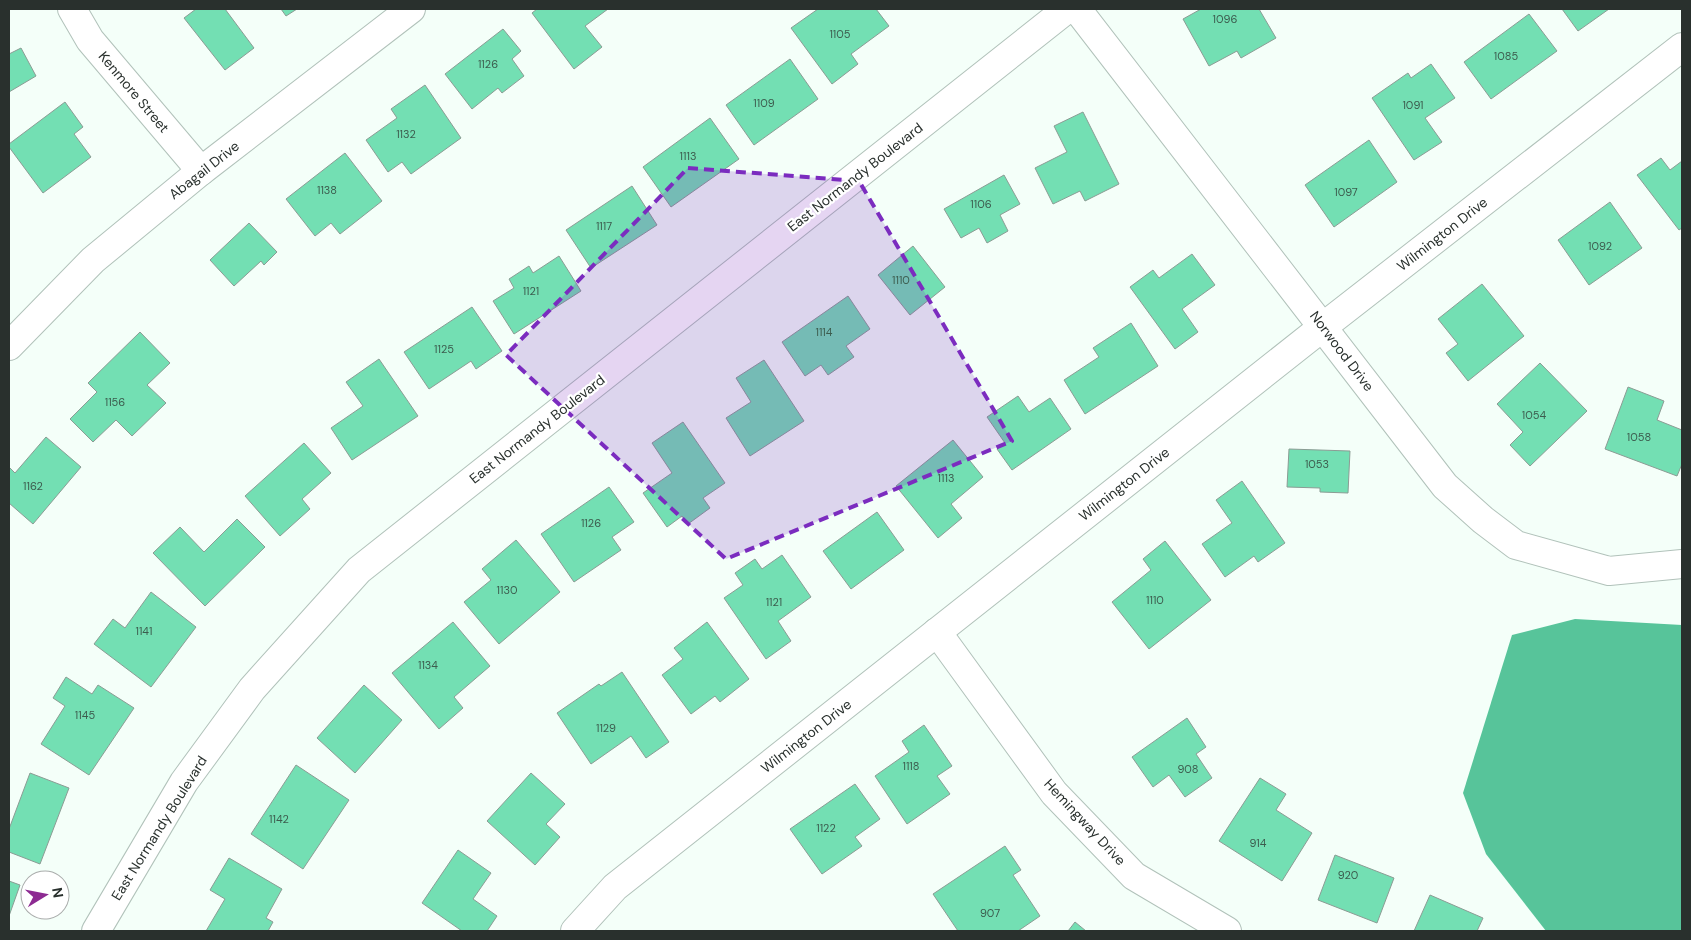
<svg xmlns="http://www.w3.org/2000/svg" width="1691" height="940" font-family="'DM Sans',sans-serif">
<rect width="100%" height="100%" fill="#f4fff9"/>
<path fill="#57c49a" d="M1575 619 1682 625V931H1546L1486 854 1463 793 1512 635Z"/>
<g fill="#73dfb3" stroke="#8b9c94">
<path d="M196 9H225L254 48 225 70 184 18Z"/>
<path d="M281 9H297L286 16Z"/>
<path d="M537 9H608L585 26 602 47 574 69 532 13Z"/>
<path d="M818 9H876L889 26 851 54 858 64 832 84 791 28Z"/>
<path d="M1201 9H1259L1276 38 1241 58 1237 51 1209 66 1183 19Z"/>
<path d="M1562 9H1609L1578 31Z"/>
<path d="M1529 14 1557 51 1491 99 1464 62Z"/>
<path d="M503 29 521 51 512 59 524 76 502 93 498 88 472 109 445 74Z"/>
<path d="M21 48 36 76 9 92V54Z"/>
<path d="M790 59 818 99 754 145 726 105Z"/>
<path d="M1431 64 1455 98 1425 118 1442 142 1414 160 1372 98 1408 73 1411 78Z"/>
<path d="M425 85 461 138 411 174 402 162 388 172 366 140 397 118 391 109Z"/>
<path d="M65 102 83 127 74 134 91 157 43 193 9 147V144Z"/>
<path d="M1083 112 1119 184 1085 201 1080 191 1053 204 1035 168 1067 152 1054 126Z"/>
<path d="M710 118 739 159 671 207 643 167Z"/>
<path d="M1369 140 1397 182 1334 227 1305 185Z"/>
<path d="M345 153 382 201 340 234 331 223 315 236 286 199Z"/>
<path d="M1661 158 1670 170 1682 161V228L1679 230 1637 175Z"/>
<path d="M1004 175 1020 204 1000 215 1008 231 987 243 979 228 961 238 944 209Z"/>
<path d="M632 186 657 225 591 268 566 230Z"/>
<path d="M1610 202 1642 248 1589 285 1558 240Z"/>
<path d="M249 223 277 252 264 265 261 261 234 286 210 260Z"/>
<path d="M913 246 945 287 910 315 878 275Z"/>
<path d="M1192 254 1215 285 1182 309 1198 332 1175 349 1130 287 1153 270 1159 278Z"/>
<path d="M559 256 581 291 514 334 493 301 514 288 509 279 529 266 533 273Z"/>
<path d="M1482 284 1524 336 1468 381 1446 353 1458 344 1438 319Z"/>
<path d="M848 296 870 329 846 346 854 357 828 375 821 365 805 376 782 342Z"/>
<path d="M472 307 502 351 476 369 471 361 429 389 404 352Z"/>
<path d="M1131 323 1158 366 1085 414 1064 380 1099 357 1093 348Z"/>
<path d="M140 332 170 363 147 385 166 403 132 436 116 420 93 442 70 419 97 392 88 383Z"/>
<path d="M379 359 418 416 352 460 331 428 363 406 346 382Z"/>
<path d="M764 360 804 421 750 456 726 418 751 402 736 378Z"/>
<path d="M1540 363 1587 411 1530 466 1510 445 1523 432 1497 404Z"/>
<path d="M1628 387 1664 401 1657 420 1682 430V464L1677 476 1605 449Z"/>
<path d="M1018 396 1029 412 1050 398 1071 429 1012 470 997 449 1005 443 987 417Z"/>
<path d="M683 422 725 483 703 498 710 508 688 524 682 516 667 527 643 493 672 473 652 443Z"/>
<path d="M46 437 81 467 33 524 9 503V467L15 473Z"/>
<path d="M953 440 983 477 951 504 962 518 938 538 896 486Z"/>
<path d="M304 443 331 473 302 499 310 509 280 536 245 496Z"/>
<path d="M1289 449 1350 451 1348 493 1320 492V488L1287 487Z"/>
<path d="M1242 481 1285 543 1258 562 1254 556 1225 577 1202 544 1232 523 1216 500Z"/>
<path d="M609 487 634 522 612 537 621 550 574 582 541 534Z"/>
<path d="M877 512 904 550 851 589 823 551Z"/>
<path d="M237 519 265 547 205 606 153 553 180 527 204 552Z"/>
<path d="M516 540 560 592 499 644 464 602 491 580 482 569Z"/>
<path d="M1165 541 1211 600 1149 649 1112 602 1151 570 1143 559Z"/>
<path d="M782 555 811 597 778 621 791 641 766 659 724 598 743 585 735 573 755 559 762 569Z"/>
<path d="M151 592 196 627 151 687 94 644 113 619 125 628Z"/>
<path d="M453 622 490 666 454 697 463 708 439 729 392 673Z"/>
<path d="M707 622 749 679 720 702 715 696 691 714 662 675 683 659 674 648Z"/>
<path d="M622 672 669 742 646 758 631 736 591 764 557 713 599 684 601 686Z"/>
<path d="M66 677 92 694 98 685 134 708 89 775 41 744 65 706 53 698Z"/>
<path d="M364 685 402 720 355 773 317 738Z"/>
<path d="M1187 718 1206 747 1196 754 1212 778 1185 797 1169 775 1153 787 1132 757Z"/>
<path d="M924 725 952 766 937 776 950 794 907 824 875 776 909 752 902 741Z"/>
<path d="M296 765 349 800 303 869 251 834Z"/>
<path d="M30 773 69 788 40 864 9 852V829Z"/>
<path d="M531 773 565 804 546 824 560 837 535 865 487 821Z"/>
<path d="M1260 778 1286 794 1276 810 1312 833 1282 881 1219 841Z"/>
<path d="M855 784 880 819 855 837 862 846 822 874 790 829Z"/>
<path d="M1005 846 1021 870 1013 875 1040 916 1018 931H958L933 894Z"/>
<path d="M458 850 491 873 473 899 497 916 487 931H462L422 903Z"/>
<path d="M1335 855 1394 878 1377 923 1318 900Z"/>
<path d="M229 858 282 889 266 918 273 922 268 931H206L225 899 210 890Z"/>
<path d="M9 881 20 885 9 916Z"/>
<path d="M1430 895 1483 918 1477 931H1414Z"/>
<path d="M1075 922 1086 931H1068Z"/>
</g>
<g fill="none" stroke-linecap="round" stroke-linejoin="round">
<defs>
<g id="minor">
<path d="M72 9 90 40 201 171"/>
<path d="M1077 9 1445 486 1483 520 1516 545 1609 571 1682 564"/>
<path d="M9 346 93 260 201 171 411 9"/>
<path d="M937 632 1054 793 1134 876 1227 931"/>
<path d="M96 931 184 782 252 689 359 570 1067 9"/>
<path d="M575 931 615 887 1324 326 1682 47"/>
</g>
</defs>
<use href="#minor" stroke="#b1c2ba" stroke-width="30"/>
<use href="#minor" stroke="#fff" stroke-width="28"/>
</g>
<path fill="#7b2cbf" fill-opacity="0.2" stroke="#7b2cbf" stroke-width="4" stroke-dasharray="10 6" stroke-linejoin="round" d="M688 168 859 181 1012 441 726 559 506 355Z"/>
<g text-anchor="middle" stroke-width="4.5" stroke-linejoin="round" paint-order="stroke">
<g font-size="11" fill="#3c5c4e">
<text x="1225" y="23">1096</text>
<text x="840" y="38">1105</text>
<text x="1506" y="60">1085</text>
<text x="488" y="68">1126</text>
<text x="764" y="107">1109</text>
<text x="1413" y="109">1091</text>
<text x="406" y="138">1132</text>
<text x="688" y="160">1113</text>
<text x="327" y="194">1138</text>
<text x="1346" y="196">1097</text>
<text x="981" y="208">1106</text>
<text x="604" y="230">1117</text>
<text x="1600" y="250">1092</text>
<text x="901" y="284">1110</text>
<text x="531" y="295">1121</text>
<text x="824" y="336">1114</text>
<text x="444" y="353">1125</text>
<text x="115" y="406">1156</text>
<text x="1534" y="419">1054</text>
<text x="1639" y="441">1058</text>
<text x="1317" y="468">1053</text>
<text x="946" y="482">1113</text>
<text x="33" y="490">1162</text>
<text x="591" y="527">1126</text>
<text x="507" y="594">1130</text>
<text x="1155" y="604">1110</text>
<text x="774" y="606">1121</text>
<text x="144" y="635">1141</text>
<text x="428" y="669">1134</text>
<text x="85" y="719">1145</text>
<text x="606" y="732">1129</text>
<text x="911" y="770">1118</text>
<text x="1188" y="773">908</text>
<text x="279" y="823">1142</text>
<text x="826" y="832">1122</text>
<text x="1258" y="847">914</text>
<text x="1348" y="879">920</text>
<text x="990" y="917">907</text>
</g>
<g font-size="14" fill="#29302d" stroke="#fff">
<text transform="translate(134 92) rotate(50)" y="5">Kenmore Street</text>
<text transform="translate(204 170) rotate(-38)" y="5">Abagail Drive</text>
<text transform="translate(855 177) rotate(-38)" y="5">East Normandy Boulevard</text>
<text transform="translate(1442 234) rotate(-38)" y="5">Wilmington Drive</text>
<text transform="translate(1342 351) rotate(53)" y="5">Norwood Drive</text>
<text transform="translate(537 429) rotate(-38)" y="5">East Normandy Boulevard</text>
<text transform="translate(1124 484) rotate(-38)" y="5">Wilmington Drive</text>
<text transform="translate(806 736) rotate(-38)" y="5">Wilmington Drive</text>
<text transform="translate(1085 822) rotate(47)" y="5">Hemingway Drive</text>
<text transform="translate(159 828) rotate(-58)" y="5">East Normandy Boulevard</text>
</g>
</g>
<rect width="1691" height="940" fill="none" stroke="#29302d" stroke-width="20"/>
<g transform="translate(45 895) rotate(80)"><circle r="24" fill="#ffffff" stroke="#a9acab"/>
<path d="M0-4L9 19L0 12L-9 19Z" fill="#8d2a92"/>
<text y="-8" font-size="14" font-weight="bold" text-anchor="middle" fill="#29302d">N</text>
</g>
</svg>
